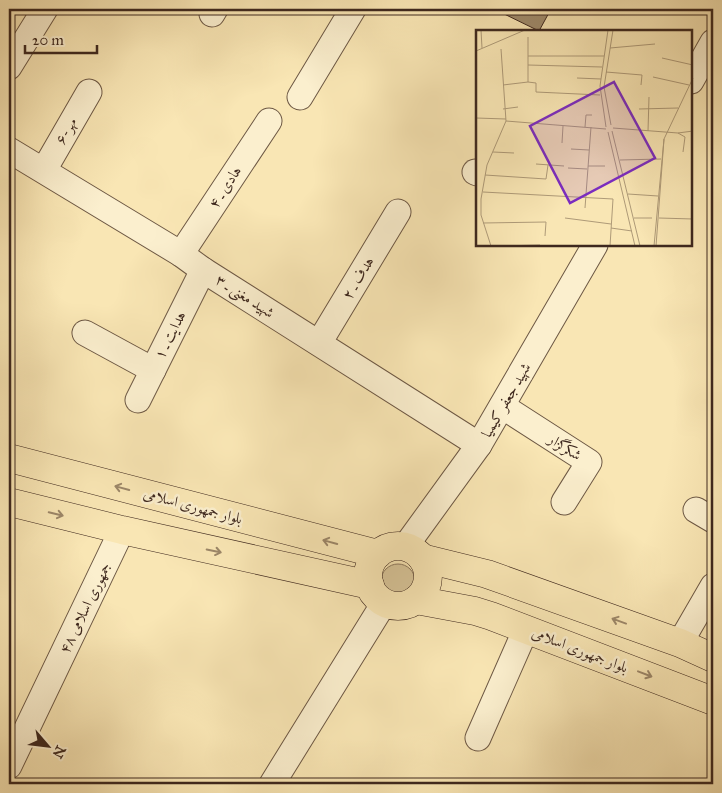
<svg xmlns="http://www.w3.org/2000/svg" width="722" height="793" font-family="'IM FELL Great Primer',Amiri,serif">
<rect width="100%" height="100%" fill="#f9e6b4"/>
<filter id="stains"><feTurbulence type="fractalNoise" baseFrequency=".004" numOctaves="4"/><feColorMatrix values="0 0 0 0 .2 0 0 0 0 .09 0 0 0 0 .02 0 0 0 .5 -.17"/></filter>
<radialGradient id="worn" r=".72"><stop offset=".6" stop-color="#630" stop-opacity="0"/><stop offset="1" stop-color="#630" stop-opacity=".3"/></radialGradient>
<circle fill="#d9c69a" stroke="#8c775c" cx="398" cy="581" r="17"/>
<path fill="#9f8b6c" stroke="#3e281e" d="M494 9H551L539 31Z"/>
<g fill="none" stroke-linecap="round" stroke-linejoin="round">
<defs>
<g id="minor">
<path d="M212 14 215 9"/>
<path d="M9 67 45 9"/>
<path d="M691 81 713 42"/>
<path d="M300 97 353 9"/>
<path d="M9 150 181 254 203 270 479 445"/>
<path d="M44 170 89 92"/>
<path d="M475 172 477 173"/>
<path d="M181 254 269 121"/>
<path d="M85 333 153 370"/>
<path d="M319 343 398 212"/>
<path d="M138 400 203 270"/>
<path d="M502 406 589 462 564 502"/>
<path d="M696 510 713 520"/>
<path d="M405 547 479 445 595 245"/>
<path d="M680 643 713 586"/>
<path d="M478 738 526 629"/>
<path d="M9 766 122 530"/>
<path d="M272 784 384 603"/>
</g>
<g id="major">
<path d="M9 458 378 554"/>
<path d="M9 502 122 530 370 585"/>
<circle cx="398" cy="576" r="30"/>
<path d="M422 558 487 574 680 643 713 658"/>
<path d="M416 600 475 611 491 616 713 701"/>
</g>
</defs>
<use href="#minor" stroke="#6d5844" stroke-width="27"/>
<use href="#major" stroke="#3e281e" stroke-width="29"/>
<use href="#minor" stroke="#fbefce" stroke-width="25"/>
<use href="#major" stroke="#f9e6b4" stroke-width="28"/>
</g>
<defs><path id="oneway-shaft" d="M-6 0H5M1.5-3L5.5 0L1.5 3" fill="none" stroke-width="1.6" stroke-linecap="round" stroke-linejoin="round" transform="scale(1.25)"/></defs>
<g stroke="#9c8769">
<use href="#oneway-shaft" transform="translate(122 488) rotate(-165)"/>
<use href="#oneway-shaft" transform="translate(56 514) rotate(14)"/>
<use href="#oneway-shaft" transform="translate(330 542) rotate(-165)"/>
<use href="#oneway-shaft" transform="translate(214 551) rotate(12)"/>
<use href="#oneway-shaft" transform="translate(619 621) rotate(-160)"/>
<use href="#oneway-shaft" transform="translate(645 674) rotate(21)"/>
</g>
<g text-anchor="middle" stroke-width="5" stroke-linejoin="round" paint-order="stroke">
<g font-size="15" fill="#3e281e" stroke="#fbefce">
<text transform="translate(66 131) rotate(-60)" y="5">مهر-۶</text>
<text transform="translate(225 187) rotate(-57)" y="5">هادی ـ ۴</text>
<text transform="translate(358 278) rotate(-59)" y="5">هدف ـ ۲</text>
<text transform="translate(245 296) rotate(33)" y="5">شهید مغنی ـ ۳</text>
<text transform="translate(170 335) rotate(-63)" y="5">هدایت ـ ۱</text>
<text transform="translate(506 400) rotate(-60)" y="5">شهید جعفر کیمیا</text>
<text transform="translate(565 447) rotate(33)" y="5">شکرگزار</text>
<text transform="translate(193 506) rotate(15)" y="5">بلوار جمهوری اسلامی</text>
<text transform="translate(85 608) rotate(-64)" y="5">جمهوری اسلامی ۴۸</text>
<text transform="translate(580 650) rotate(21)" y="5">بلوار جمهوری اسلامی</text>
</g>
</g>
<g transform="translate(476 30)">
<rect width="216" height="216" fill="#f9e6b4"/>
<path fill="none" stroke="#ae9a78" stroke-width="1" d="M5 0 6 18M113 0H132M134 18 179 14M0 21 49 0M52 26H128M186 28 217 35M52 35 126 37M130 42 166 45 165 55M177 47 213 55M101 48 125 49M52 52V7M27 55 52 52 60 53V62L124 65M27 79 42 77M163 79 202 78M0 88 30 89M30 91 130 99M135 95 128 57 137 0M109 97 110 85H116M130 97 124 56 132 0M137 98 202 103 209 107 207 122M136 101 164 216M172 101 173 67M132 102 159 216M202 103 217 101M188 109 217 48M86 113 87 96M95 119 113 120M17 122 38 123M144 130 185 129M60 134 88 136M112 136H129M92 138 111 139M9 145 70 149 72 135M7 162 137 169 134 216M152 164 182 166M109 178 115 97M89 188 135 194M158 188H176M183 188 217 189M7 193 70 192 69 206M135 198 156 201M15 216 5 185V169L11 135 30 91 25 19M24 216 64 215M178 216 188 109 180 216"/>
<path fill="#7b2cbf" fill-opacity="0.15" stroke="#7b2cbf" stroke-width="2.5" d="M138 52 179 128 94 173 54 96Z"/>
<rect width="216" height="216" fill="none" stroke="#3e281e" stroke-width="2.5"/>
</g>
<rect width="722" height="793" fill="none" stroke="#f9e6b4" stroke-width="30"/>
<rect x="10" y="10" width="702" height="773" fill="none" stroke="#3e281e" stroke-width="2.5"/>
<rect x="15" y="15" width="692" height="763" fill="none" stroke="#3e281e"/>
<g transform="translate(48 746) rotate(118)" stroke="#fbefce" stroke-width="4" paint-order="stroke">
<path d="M0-4L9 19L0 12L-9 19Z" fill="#3e281e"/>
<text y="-8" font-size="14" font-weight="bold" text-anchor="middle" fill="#3e281e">N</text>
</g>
<path d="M25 45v8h72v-8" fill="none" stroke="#3e281e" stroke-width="2.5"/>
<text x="32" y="45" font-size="15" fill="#3e281e" stroke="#fbefce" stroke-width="4" paint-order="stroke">20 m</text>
<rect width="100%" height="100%" filter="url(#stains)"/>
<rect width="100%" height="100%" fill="url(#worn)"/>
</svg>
